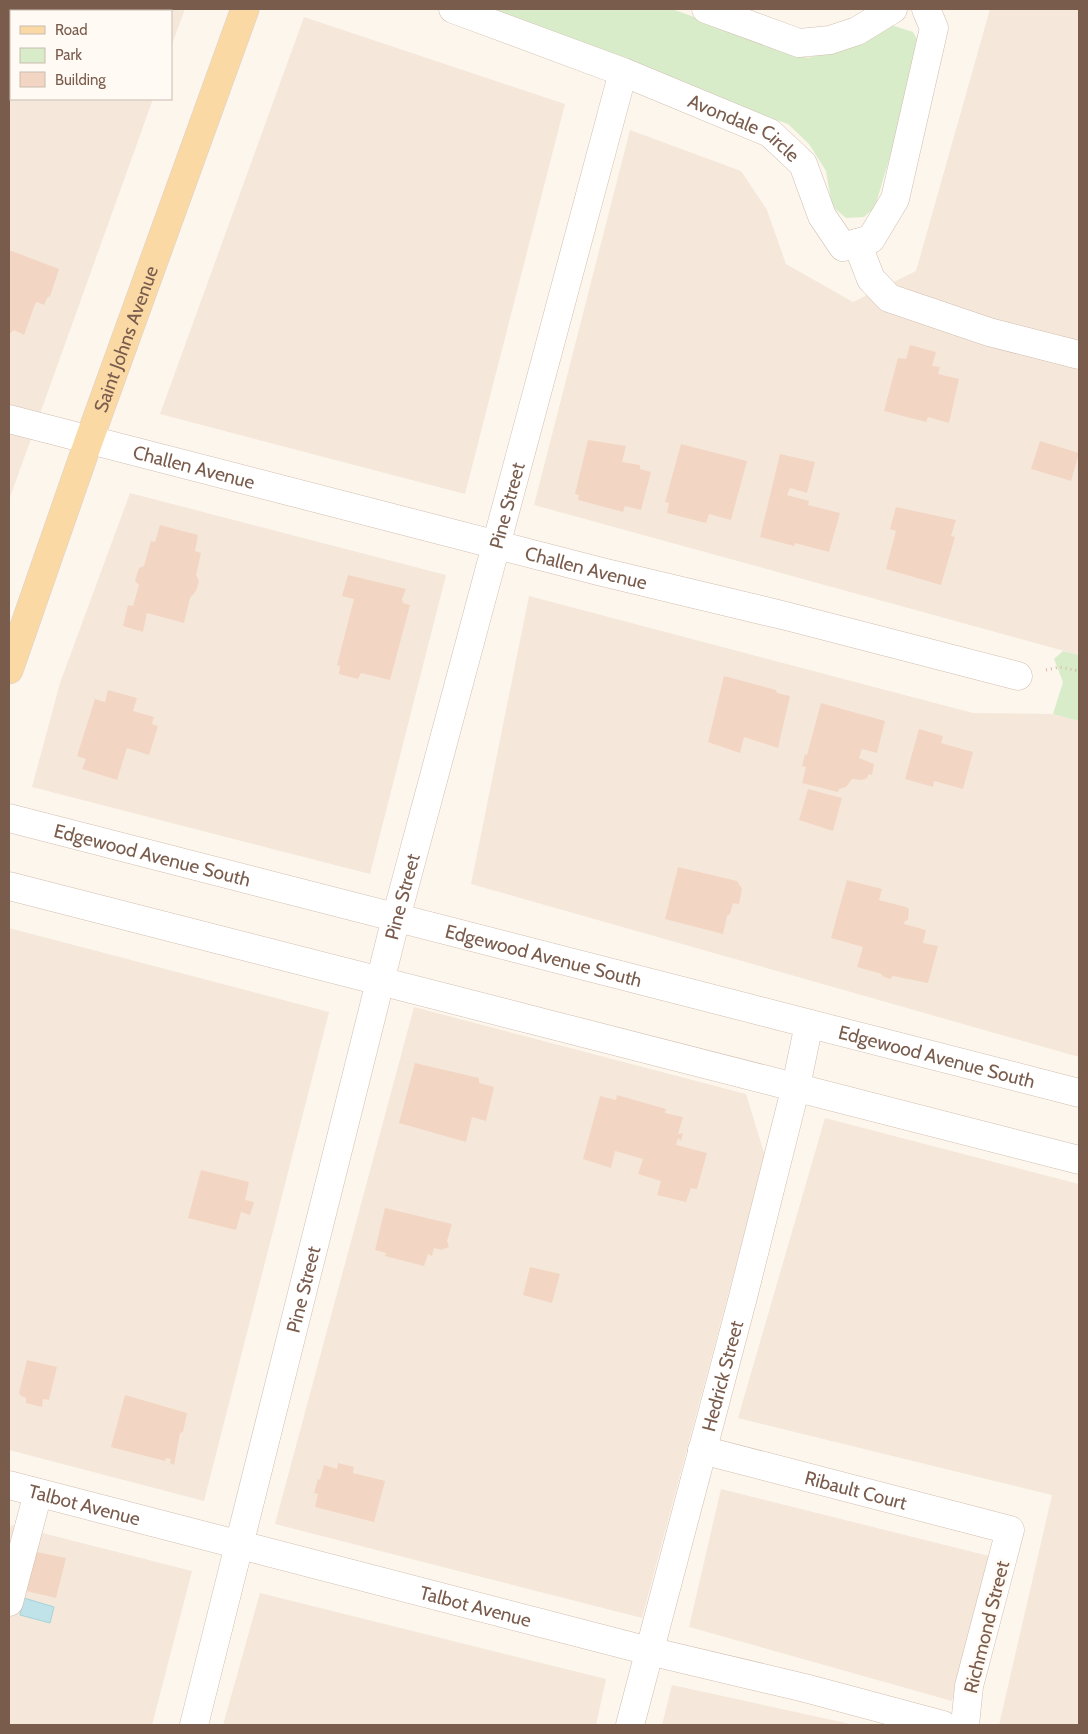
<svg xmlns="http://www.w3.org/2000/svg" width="1088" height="1734" font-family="Cabin,sans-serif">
<rect width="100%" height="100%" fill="#fdf6ec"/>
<g fill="#f5e8da">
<path d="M9 9H185L171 47V11H11V99H153L9 500Z"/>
<path d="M990 9H1079V655L534 505 630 130 741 171 767 210 786 264 853 302 916 271Z"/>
<path d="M304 17 565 104 465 494 160 414Z"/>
<path d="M130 493 446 575 370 874 32 787 60 683Z"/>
<path d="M529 596 973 713 1053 714 1079 721V1057L471 884Z"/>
<path d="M9 928 329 1012 204 1501 9 1450Z"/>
<path d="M414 1007 746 1094 765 1156 642 1618 275 1524Z"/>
<path d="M825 1118 1079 1184V1725H999L1052 1495 738 1418Z"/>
<path d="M721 1489 989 1556 952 1701 689 1627Z"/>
<path d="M11 1525 192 1571 152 1725H9V1532Z"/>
<path d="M260 1593 606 1679 596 1725H223Z"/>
<path d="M672 1685 855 1725H662Z"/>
</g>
<g fill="#d8ecc9">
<path d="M476 9H672L808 58 864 42 891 25 913 32 922 48 875 207 864 217 846 218 832 206 826 171 809 144 788 124Z"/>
<path d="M1063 651 1079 655V721L1053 714 1063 682 1054 659Z"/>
</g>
<path fill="#bfe3e8" stroke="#a5d3da" d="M24 1598 54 1607 50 1623 20 1615Z"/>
<g fill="#f3d5c3">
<path d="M9 250 59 269 50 296 47 298 44 305 37 302 35 304 24 335 14 330 9 334Z"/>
<path d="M910 345 936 352 932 366 940 367 938 374 959 379 949 423 928 417 926 422 884 411 898 358 906 359Z"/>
<path d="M588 440 626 446 622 462 640 465V469L651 472 641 510 625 506 623 512 578 500 579 495 575 494Z"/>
<path d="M1040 441 1079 453 1071 481 1031 469Z"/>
<path d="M681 444 747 461 731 520 709 514 706 523 667 513 669 503 665 502Z"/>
<path d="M780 454 815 462 807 493 790 488 787 495 809 501 808 505 840 513 829 552 795 543 794 546 760 537Z"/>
<path d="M896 507 956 520 951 536 955 537 941 585 886 569 896 531 890 529Z"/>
<path d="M160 525 198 535 195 551 201 553 196 575 199 581 196 591 190 598 184 623 147 613 143 632 123 626 128 605 133 606 139 585 135 581 139 568 144 566 151 541 155 542Z"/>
<path d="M348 575 406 589 402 599 403 603 410 605 390 680 361 673 358 679 339 674 340 666 337 665 354 599 342 596Z"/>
<path d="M724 676 776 690 777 693 790 696 778 748 744 737 740 753 708 742Z"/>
<path d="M108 690 137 698 133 711 154 717 152 724 158 726 149 755 127 748 117 780 82 769 86 759 77 756 95 699 105 702Z"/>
<path d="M821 703 885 721 877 753 862 749 859 758 874 764 872 775 869 774 867 778 862 780 852 779 846 787 839 789 838 792 802 783 806 767 802 766 805 754 807 755Z"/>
<path d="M919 729 943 736 941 743 973 752 963 789 934 781 933 787 905 779Z"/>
<path d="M808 789 842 798 833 831 799 820Z"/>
<path d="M678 867 737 881 742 889 739 904 733 903 730 914 727 916 723 934 665 919Z"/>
<path d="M847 880 882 889 879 900 906 907 909 909 908 920 905 921 904 924 926 930 923 943 938 946 928 983 893 976 890 979 882 976V974L857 967 863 947 831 938Z"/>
<path d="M415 1063 479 1078V1083L494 1087 486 1121 472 1117 466 1142 399 1123Z"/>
<path d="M617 1095 666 1109 665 1113 683 1117 678 1134 683 1133 681 1141 678 1138 676 1145 707 1153 697 1189 691 1188 686 1202 657 1195 661 1181 638 1174 643 1159 615 1151 611 1168 583 1159 600 1096 616 1100Z"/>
<path d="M201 1170 249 1182 245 1200 254 1202 250 1215 241 1212 236 1230 188 1218Z"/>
<path d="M385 1208 452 1224 447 1241 449 1247 443 1249 442 1250 434 1248 432 1256 428 1254 424 1266 385 1256 386 1253 375 1250Z"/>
<path d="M530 1267 560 1274 552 1303 523 1295Z"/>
<path d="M27 1360 57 1367 49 1400 43 1399 42 1407 26 1403V1398L21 1396 19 1393Z"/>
<path d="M125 1395 187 1413 183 1432 180 1433 174 1465 170 1463 171 1459 166 1458 165 1461 111 1447Z"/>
<path d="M338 1463 354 1467 353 1473 385 1481 374 1522 315 1507 318 1494 314 1493 318 1479 320 1480 324 1465 337 1469Z"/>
<path d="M32 1551 66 1558 56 1598 22 1590Z"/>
</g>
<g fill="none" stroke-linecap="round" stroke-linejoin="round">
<defs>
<g id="minor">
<path id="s1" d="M453 9 623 72 770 133 803 164 822 216 843 247 871 239 895 199 934 28 926 9"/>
<path d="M706 9 799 43 830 40 857 31 893 9"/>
<path d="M857 243 871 279 889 298 989 332 1079 355"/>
<path id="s2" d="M9 419 602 572 786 616 1018 676"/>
<path id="s3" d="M9 818 1079 1093"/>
<path d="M9 886C365 979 723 1067 1079 1160"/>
<path id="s4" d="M702 1450 1010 1530 969 1686 965 1725"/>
<path id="s5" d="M9 1485 649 1651 805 1688 943 1725"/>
<path d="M9 1602 38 1493"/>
<path id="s6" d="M194 1725 396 918 623 72"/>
<path id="s7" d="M630 1725 743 1297 796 1086 809 1024"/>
</g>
<g id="major">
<path id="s8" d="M9 670 89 440 245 9"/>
</g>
</defs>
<use href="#minor" stroke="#d1beb0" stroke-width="29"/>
<use href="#major" stroke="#dad1cd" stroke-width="29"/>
<path stroke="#d9b8a5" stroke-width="3" stroke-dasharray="1 4" stroke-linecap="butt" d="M1046 670 1060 667 1079 671"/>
<use href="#minor" stroke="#fff" stroke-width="28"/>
<use href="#major" stroke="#fbd9a5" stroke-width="28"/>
</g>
<g text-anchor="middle" stroke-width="5" stroke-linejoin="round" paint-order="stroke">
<g font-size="19" fill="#7a5c4d" stroke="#fffaf3">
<text dy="7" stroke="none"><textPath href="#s1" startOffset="315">Avondale Circle</textPath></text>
<text dy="7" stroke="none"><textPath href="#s8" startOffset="351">Saint Johns Avenue</textPath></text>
<text dy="7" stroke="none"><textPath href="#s2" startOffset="191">Challen Avenue</textPath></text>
<text dy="7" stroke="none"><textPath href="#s6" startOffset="1259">Pine Street</textPath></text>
<text dy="7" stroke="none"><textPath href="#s2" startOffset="596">Challen Avenue</textPath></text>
<text dy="7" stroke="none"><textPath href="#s3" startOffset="148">Edgewood Avenue South</textPath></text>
<text dy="7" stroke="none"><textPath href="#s6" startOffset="854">Pine Street</textPath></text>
<text dy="7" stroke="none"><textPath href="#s3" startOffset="552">Edgewood Avenue South</textPath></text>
<text dy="7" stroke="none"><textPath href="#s3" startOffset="958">Edgewood Avenue South</textPath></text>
<text dy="7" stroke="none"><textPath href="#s6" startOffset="449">Pine Street</textPath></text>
<text dy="7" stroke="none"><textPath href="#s7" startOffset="361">Hedrick Street</textPath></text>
<text dy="7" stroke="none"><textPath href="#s4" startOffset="159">Ribault Court</textPath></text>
<text dy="7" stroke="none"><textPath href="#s5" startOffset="78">Talbot Avenue</textPath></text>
<text dy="7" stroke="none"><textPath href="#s5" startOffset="482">Talbot Avenue</textPath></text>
<text transform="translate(986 1627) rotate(-76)" y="7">Richmond Street</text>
</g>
</g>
<rect width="1088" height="1734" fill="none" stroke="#7a5c4d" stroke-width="20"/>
<rect x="10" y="10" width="162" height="90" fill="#fffaf3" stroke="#cabbb1"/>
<rect x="20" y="26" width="25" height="8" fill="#fbd9a5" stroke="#cabbb1"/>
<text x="55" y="35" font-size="15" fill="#7a5c4d">Road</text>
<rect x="20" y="48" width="25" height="15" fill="#d8ecc9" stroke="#cabbb1"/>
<text x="55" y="60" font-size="15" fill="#7a5c4d">Park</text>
<rect x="20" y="72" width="25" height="15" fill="#f3d5c3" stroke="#cabbb1"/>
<text x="55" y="85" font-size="15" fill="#7a5c4d">Building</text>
</svg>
